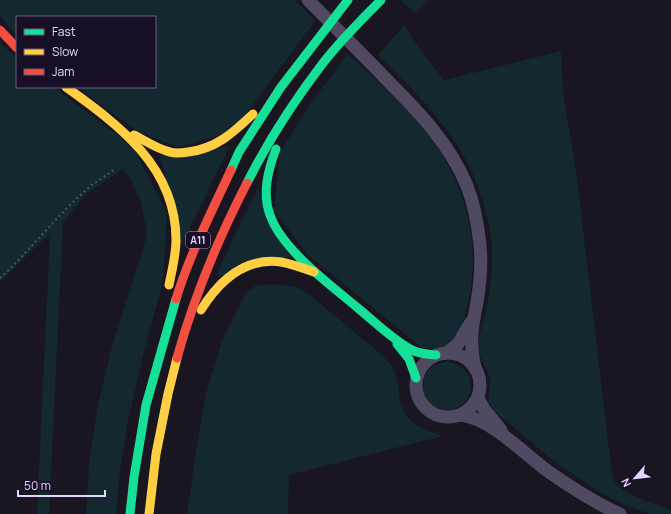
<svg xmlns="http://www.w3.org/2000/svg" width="671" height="514" font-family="Manrope,sans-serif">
<rect width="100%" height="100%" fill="#191521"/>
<g fill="#13282f">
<path d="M0 0H295L315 21 250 109 228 133 178 147 138 132 77 87H155V17H17V37L0 16Z"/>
<path d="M400 0H428L415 13Z"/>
<path d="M404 25 424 55 444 80 561 51 563 92 576 170 611 466C612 471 613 477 615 482 622 494 657 505 671 510V514H649L623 504 599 492 556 463 495 412 489 403C487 395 491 387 490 379 487 366 477 358 478 345 478 335 483 325 485 315 489 297 492 279 492 261 493 245 490 229 486 213 469 143 427 104 378 55Z"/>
<path d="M0 43 17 58V87H53L120 137 135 151 167 213 163 281 141 363 128 421 120 473 116 514H86L89 465 97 409 111 350 133 280 144 246 147 233 141 202 131 180 123 169 86 194 63 223 49 514H37L50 233 0 282Z"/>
<path d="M348 54C377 81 409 108 433 141 467 188 482 250 467 307 463 321 460 343 443 347 437 349 429 348 422 348L308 255 274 211 280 152 313 100Z"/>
<path d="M230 146 182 244 160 156Z"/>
<path d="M258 188 292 257 216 277 242 219Z"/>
<path d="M272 284 298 287 308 294C326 308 343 322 360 337 370 345 382 353 390 364 396 372 398 383 399 393 402 421 418 428 443 436L289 475 288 514H187L196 452 206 393 222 341 246 293 255 286Z"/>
<circle cx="447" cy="386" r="24"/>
</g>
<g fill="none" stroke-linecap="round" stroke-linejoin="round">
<path stroke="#4b5264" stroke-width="2" stroke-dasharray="2 3" stroke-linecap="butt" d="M0 278C32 249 58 213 92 185 99 180 107 175 115 169"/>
<g stroke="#504962" stroke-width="13">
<path d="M308 0C335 27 361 53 387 80 418 111 450 144 467 186 474 204 478 226 480 245 482 263 480 284 477 302 472 326 469 345 475 368"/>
<circle cx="448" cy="385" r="32"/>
<path d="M447 353 458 344 471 322"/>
<path d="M478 398 484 409 501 430"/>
<path d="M461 415C492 419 524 454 549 472 572 488 595 503 620 514"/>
</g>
<g stroke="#16e098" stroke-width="9">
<path d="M276 149C268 170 262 193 270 215 282 250 331 285 359 309 376 323 393 340 412 350 419 354 428 354 436 355"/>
<path d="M231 170 239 152 281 87 348 0"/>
<path d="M247 183C268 141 294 101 323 63 340 41 361 20 381 0"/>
<path d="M397 344 409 359 416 378"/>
<path d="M130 514 134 477 146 405 176 299"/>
</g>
<g stroke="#ffcf43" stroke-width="9">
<path d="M66 87C119 125 176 167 176 240 176 255 172 270 169 285"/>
<path d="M134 135C146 141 157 149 170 152 176 154 182 153 188 152 216 149 234 132 253 114"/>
<path d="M201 310C219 281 244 257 281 262 292 264 303 268 314 272"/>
<path d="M149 514 156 454 168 394 177 358"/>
</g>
<g stroke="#f24e42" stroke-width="9">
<path d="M0 30 17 48"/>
<path d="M176 299C190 254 211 213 231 170"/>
<path d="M177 358C194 297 218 239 247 183"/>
</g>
</g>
<g text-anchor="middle" stroke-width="3" stroke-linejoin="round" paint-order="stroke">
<rect fill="#180f27" stroke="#a69abe" stroke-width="1" x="186" y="232" width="24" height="16" rx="3"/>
<g font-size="10" font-weight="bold" fill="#e3d5ff">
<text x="198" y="244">A11</text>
</g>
</g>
<rect x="16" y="16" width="140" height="72" fill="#180f27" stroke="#695e7d"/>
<rect x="24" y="29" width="20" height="6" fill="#16e098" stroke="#695e7d"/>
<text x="52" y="36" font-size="12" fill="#e3d5ff">Fast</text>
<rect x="24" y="49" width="20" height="6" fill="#ffcf43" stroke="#695e7d"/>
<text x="52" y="56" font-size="12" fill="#e3d5ff">Slow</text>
<rect x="24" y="69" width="20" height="6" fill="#f24e42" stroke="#695e7d"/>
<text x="52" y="76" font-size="12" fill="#e3d5ff">Jam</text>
<g transform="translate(635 478) rotate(242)" stroke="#180f27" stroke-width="3" paint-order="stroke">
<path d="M0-3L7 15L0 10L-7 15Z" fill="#e3d5ff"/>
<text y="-6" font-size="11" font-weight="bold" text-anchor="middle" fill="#e3d5ff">N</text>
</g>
<path d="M18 490v6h87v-6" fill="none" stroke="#e3d5ff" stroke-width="2"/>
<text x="24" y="490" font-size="12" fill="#e3d5ff" stroke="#180f27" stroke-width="3" paint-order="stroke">50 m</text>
</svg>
